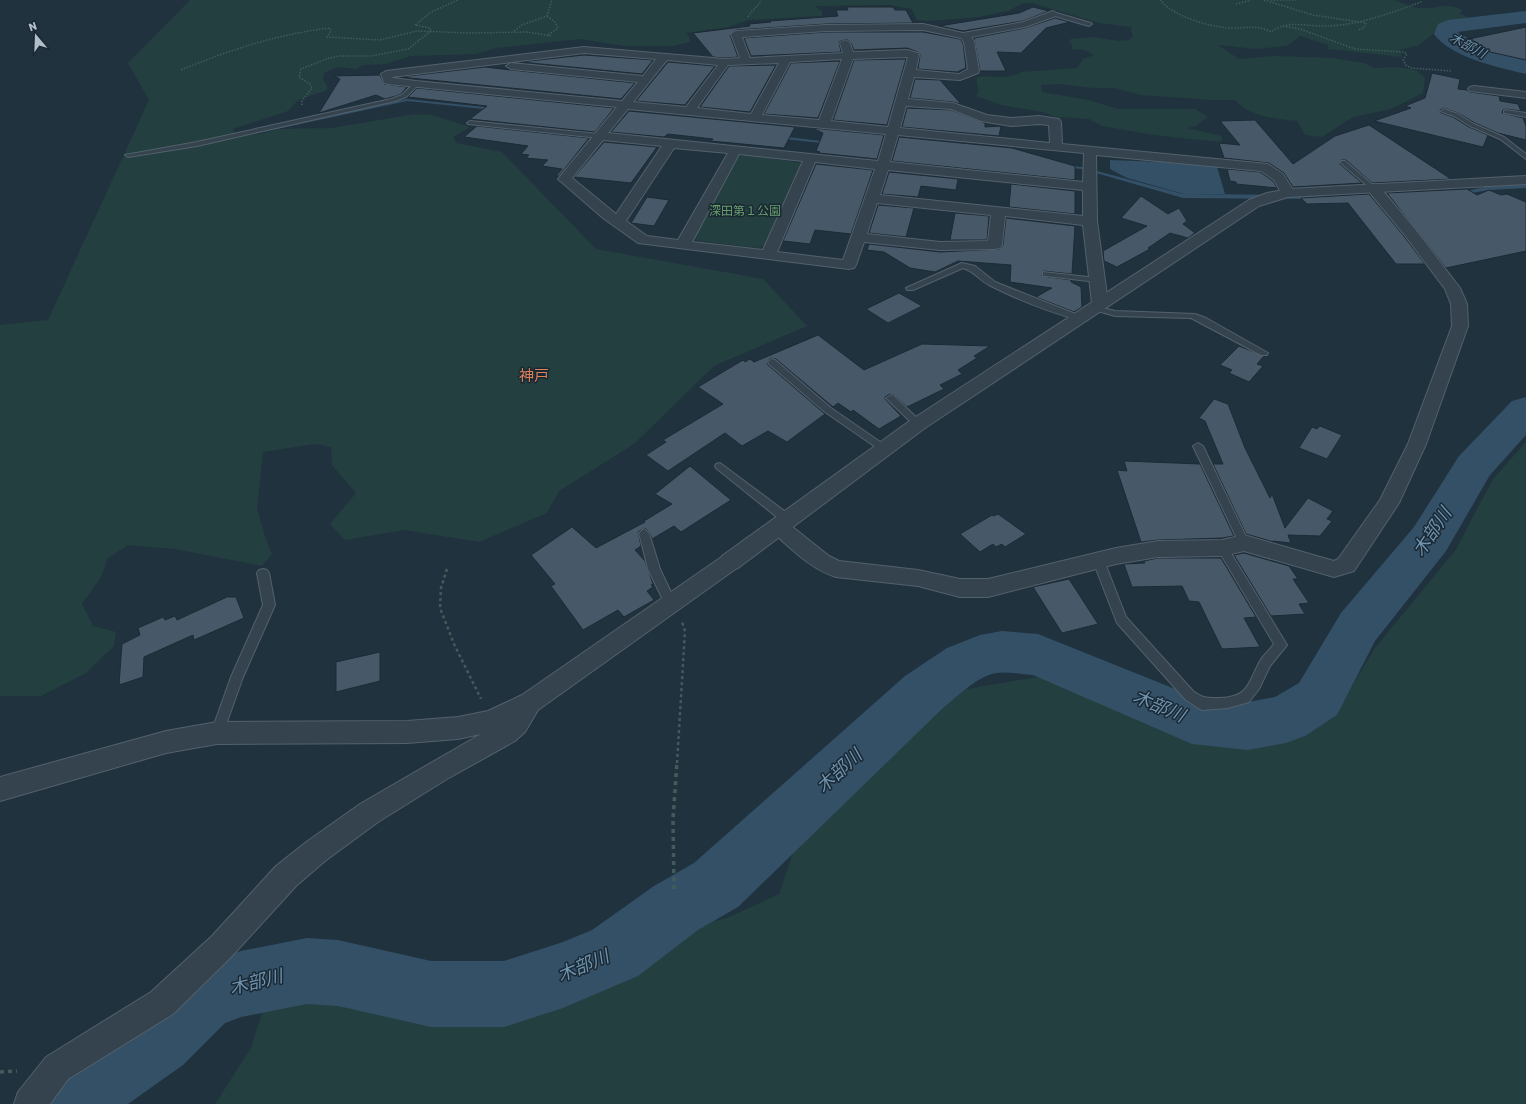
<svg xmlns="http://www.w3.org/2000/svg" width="1526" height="1104" font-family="Rubik,'Noto Sans JP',sans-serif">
<rect width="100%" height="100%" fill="#21323f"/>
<g fill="#233f3f">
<path d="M190 0H1395C1402 3 1411 7 1419 8 1434 10 1448 1 1462 10L1460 14 1470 18 1443 26 1419 45 1400 50 1402 57 1328 49V45L1300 36 1287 46 1255 49 1218 45 1239 59 1274 56 1333 58 1364 63 1374 68 1395 67 1416 70 1425 78 1423 93 1391 109 1353 117 1322 137 1305 135 1297 121C1275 118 1251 118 1235 100H1212L1141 95 1114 88H1094L1058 84 1041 85 1042 92 1089 100 1118 109H1195L1208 117 1200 122 1197 126 1188 128 1221 136 1223 140 1220 142 1154 135 1102 126 1089 119 1057 117 1042 112 1001 105 976 96 979 90 977 84V77C991 75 1009 80 1021 72L1077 68 1083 59 1094 55 1085 50 1072 49V45L1069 41 1071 39 1093 37 1119 41 1129 40 1133 36 1131 31 1132 27 1099 23 1032 3H1023L1008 11 978 17 930 21 917 20 912 9 889 5 815 6 822 11V16L748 20 728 27 686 33 690 38V42L673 46H623L581 39 496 48 476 54 411 56 386 64 363 65 357 69 338 67 324 73 323 79 327 85V90L298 100 288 111 233 129 237 136 261 134 279 129 332 128 414 114 432 115 470 127 453 137 456 143 502 152 596 249 763 279 807 326 714 366 634 444 559 491 547 513 479 542 405 530 345 540 330 524 356 493 332 465 331 447 315 444 263 452 257 508 265 537 272 554 262 566 175 549 128 545 108 558 101 577 82 604 93 626 116 632 114 646 86 673 41 696H0V325L48 320 149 100 128 63Z"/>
<path d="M746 155 801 163 765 246 757 248 699 241 694 238 737 157Z"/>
<path d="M1526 442V1104H215L251 1048 265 1004 338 983 405 979 480 994 585 975 655 935 727 918 779 894 809 806 932 695 1055 674 1110 673 1177 709 1248 735 1294 734 1333 718 1375 648 1455 551 1493 479Z"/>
</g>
<path fill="#335067" d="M1110 160 1163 162 1217 167 1225 194H1184L1127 178 1110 169Z"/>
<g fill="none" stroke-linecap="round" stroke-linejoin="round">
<g fill="#335067" fill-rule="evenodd">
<path d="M407 99 494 108 496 109 494 110 407 101 254 134 252 133Z"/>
<path d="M778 136 830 142 832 143 830 144 776 138V137Z"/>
<path d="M1063 165 1082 167 1183 194 1323 195 1326 197 1323 199 1183 198 1082 169 1063 167Z"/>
<path d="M1526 184V188L1489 190 1461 195 1458 193 1489 186Z"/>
<path d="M1401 195 1403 196V198L1361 199 1358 197 1361 195Z"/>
</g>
<g fill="#335067" fill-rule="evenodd">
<path d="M1526 11V23L1457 32 1482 46 1526 60V74C1500 68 1450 57 1434 34L1438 24 1448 20Z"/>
<path d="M1526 397V435L1490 475 1446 551 1375 641 1337 715 1305 736 1286 743 1248 750 1192 744 1033 675C1019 674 1002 670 989 675 972 681 957 697 943 708L738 907 698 930 638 976 563 1008 504 1027H431L338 1006 307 1004 241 1017 225 1023 183 1065 128 1104H20L31 1079 73 1058 135 1017 179 974 241 951 307 938 338 940 431 961H504L563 942 592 930 654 886 694 863 905 676 947 648 980 635 1002 631 1038 634 1195 697 1248 702 1275 697 1299 683 1341 613 1414 527 1459 456 1512 401Z"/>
</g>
</g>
<g fill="#475968" stroke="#1c2a35">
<path d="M847 7H893L895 10H906L913 23 826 24 736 30 730 35 738 57 725 58 713 57 693 33 750 26 749 24 771 22 770 21 838 16 836 10H848Z"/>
<path d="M1033 7 1049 11 1023 21 963 31 939 26 1019 13Z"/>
<path d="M1055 18 1070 22 1046 28 1021 53 997 52 1006 71H980L974 38 1025 28Z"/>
<path d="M1526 27V60L1450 43Z"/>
<path d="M826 32H923L960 39 963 43 966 68 957 72 918 69 920 55 918 52 907 48 854 50 851 43 846 39 839 42 841 52 751 56 744 38Z"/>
<path d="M584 55 653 60 642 74 521 62Z"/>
<path d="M906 59 887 125 833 120 854 60Z"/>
<path d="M840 61 818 118 764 114 791 63Z"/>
<path d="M668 62 715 66 685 105 636 101Z"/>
<path d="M776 65 750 112 700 107 729 66Z"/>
<path d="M485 67 511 70 635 83 621 99 400 77Z"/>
<path d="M1432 73 1460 79 1458 89 1467 90 1470 92 1499 96 1500 101 1518 104 1521 111 1506 109 1503 110 1502 113 1523 118 1526 126V140L1498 133 1475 123 1458 113 1444 108 1440 110 1441 113 1453 117 1469 127 1488 135 1483 147 1374 121 1411 108 1405 106 1425 98Z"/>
<path d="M380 75 384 84 407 87 401 94 396 96 385 99 376 95 319 113 340 79 334 76Z"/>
<path d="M915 79 940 80 961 104 953 102 910 98Z"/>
<path d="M417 88 614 108 595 132 470 119 487 106 408 97Z"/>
<path d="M907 108 951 110 985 123V127L1001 126 999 136 902 127Z"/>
<path d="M629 111 795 127 784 148 711 141 713 139 668 134 664 137 611 132Z"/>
<path d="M1255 120 1293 164 1335 136 1369 125 1451 179 1372 183 1346 160H1341L1340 164 1362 183 1293 187 1284 173 1269 163 1224 158 1219 143 1240 145 1220 121Z"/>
<path d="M477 126 589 138 559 176H556L562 169 542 166 548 160 526 158 529 155 521 154 528 146 464 137Z"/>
<path d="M812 128 884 135 877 159 819 153 820 152 816 151 823 133Z"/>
<path d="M899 137 1012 148 1075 166V180L892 161Z"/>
<path d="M604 142 657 147 631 183 574 177Z"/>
<path d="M816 164 873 170 851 234 815 230 810 244 783 241Z"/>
<path d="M1227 169 1260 172 1273 181 1277 188 1236 184V182L1230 181Z"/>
<path d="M889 172 958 179 956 190 921 186 918 197 882 194Z"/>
<path d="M1011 184 1075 191V214L1009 207Z"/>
<path d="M1467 189 1477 195 1489 190 1501 195 1507 194 1526 202V251L1446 268 1387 193Z"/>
<path d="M1369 194 1403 235 1425 264H1396L1348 203 1307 204 1301 198Z"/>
<path d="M1141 196 1168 214 1179 208 1187 221 1183 224 1195 233 1188 238 1170 233 1148 248 1150 249 1117 267 1104 261 1103 251 1147 226 1121 218Z"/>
<path d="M647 197 669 200 654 226 631 223Z"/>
<path d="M878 205 914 208 906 237 869 233Z"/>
<path d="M955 213 989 216 987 240H950Z"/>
<path d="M1006 218 1075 226 1072 274 1043 271 1042 276 1071 280V282L1081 287 1082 307 1074 312 1036 297 1052 288 1010 282 1011 265 958 261 935 272 910 268 884 252 867 250 869 244 940 252 1000 249 1003 245Z"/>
<path d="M899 293 922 306 888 323 866 309Z"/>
<path d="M818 335 864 370 922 344 990 346 974 356 977 358 958 370 962 374 940 385 944 389 907 407 894 395 890 394 885 397V399L901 416 879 429 853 410 851 412 838 403 833 407 776 359 771 358 767 362 768 365 825 414 787 442 768 431 742 446 725 433 668 471 646 455 666 442 663 440 723 404 698 387 743 360 745 362 750 359 754 362Z"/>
<path d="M1239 346 1264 356 1257 364 1263 366 1249 382 1229 373 1232 370 1220 365Z"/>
<path d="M1214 399 1228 404 1245 448 1270 498 1272 494 1285 528 1308 498 1333 511 1327 519 1332 521 1320 536 1288 535 1291 543 1273 541 1274 542 1246 534 1213 464H1223L1205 421 1199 418Z"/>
<path d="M1320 426 1342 435 1327 459 1299 448 1312 427 1317 429Z"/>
<path d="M1124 461 1200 464 1234 536 1222 538 1158 540 1141 542 1117 470 1127 471Z"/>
<path d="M690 466 731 500 681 532 674 526 652 539 650 533 645 528 638 532 641 546 635 550 645 561 653 584 651 585 653 587 647 591 654 600 624 617 618 610 583 630 551 586 555 584 531 555 572 527 596 548 645 522 644 521 672 504 655 494Z"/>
<path d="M998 514 1026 534 1005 547 1002 544 996 547 993 544 980 552 960 534 992 515 994 516Z"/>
<path d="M1244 553 1289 566 1298 579H1293L1309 603 1299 604 1305 614 1271 616 1234 555Z"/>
<path d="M1158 558H1221L1256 617 1244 618 1260 647 1222 649 1199 602 1189 601 1182 586 1132 587 1124 564 1145 563 1144 561Z"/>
<path d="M1069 579 1098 624 1062 633 1033 587Z"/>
<path d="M227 597H236L244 618 194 640 193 635 144 657 143 677 119 685 122 644 140 635 138 628 163 617 165 620 175 616 177 620Z"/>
<path d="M380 652V681L336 692V662Z"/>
</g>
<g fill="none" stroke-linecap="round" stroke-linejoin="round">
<defs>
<g id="service">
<path d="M1053 12 1091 23 1092 24 1089 26 1051 15Z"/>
<path d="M414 83 419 84 406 97 395 101 197 146 128 157 125 155 197 142 391 99 402 95Z"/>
<path d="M1444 109 1458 114 1474 124 1504 137 1526 154V159L1500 139 1470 126 1454 116 1442 112 1441 111Z"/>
<path d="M1506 110 1526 113V117L1504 113V111Z"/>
<path d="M470 121 599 134 602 136 599 138 468 124 467 123Z"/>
<path d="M1341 161H1345L1375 187V189H1371L1341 163Z"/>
<path d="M962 263 975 266 995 282 1083 317 1079 320C1049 312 1019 300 991 286 980 281 974 271 963 268L913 290H907L906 288Z"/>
<path d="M1043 272 1097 278 1101 280 1097 282 1046 276H1043Z"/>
<path d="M1091 305 1115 311 1195 314 1206 318 1268 353 1267 355H1261L1191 318 1115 316 1091 309Z"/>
<path d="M772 359 775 360 831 408 886 446 888 448 886 450H880L825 412 769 364 768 362Z"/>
<path d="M891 395 894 396 921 422 923 424 921 426H915L888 400 886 398Z"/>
<path d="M1198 443 1203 446 1249 543 1248 546 1244 547 1239 543 1193 446Z"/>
<path d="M720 463 791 516 792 519 791 522H783L716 468 715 466 716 464Z"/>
<path d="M644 529 649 533 660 569 676 603 674 606H666L648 569 639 533Z"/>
<path d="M1222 544 1226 545 1287 645 1270 666 1259 689 1249 702 1228 708 1202 710 1198 708 1185 699 1117 623 1093 561 1095 558H1103L1126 617 1193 691C1204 699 1207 698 1220 698 1249 697 1248 683 1260 661 1263 655 1270 650 1274 644L1217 548Z"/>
<path d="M263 569 267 570 269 573 275 605 243 677 223 733 222 737 217 739 212 737 211 733 231 677 263 605 257 573 259 570Z"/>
</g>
<g id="minor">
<path d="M1053 11 1058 14 1056 16 1025 27 971 37 974 41 979 71 978 73 960 80 914 77 908 99 953 103 987 115 1011 118 1039 116 1059 119 1061 122 1062 144 1268 164 1283 174 1295 193 1293 196H1283L1274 180 1261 171 1096 155 1097 221 1108 303 1106 306H1094L1092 303 1083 225 1005 216 1002 245 1000 248 995 249 940 250 864 242 856 265 854 268 849 269 638 243 603 218 558 179 617 107 388 84 384 83 381 74 386 71 584 47 725 59 740 58 731 34 736 31 826 25 923 24 963 33 1023 22ZM923 30 961 38 964 42 968 69 959 74 916 70 919 55 918 53 907 50 853 52 850 43 845 40 840 43 843 53 750 58 742 37 826 31ZM584 53 656 59 643 76 511 63 506 66 511 69 638 82 622 101 416 81 393 78 392 77ZM908 57 888 127 831 121 853 59ZM842 59 819 120 762 115 790 62ZM667 60 718 65 686 107 633 102ZM779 63 751 114 697 108 728 65ZM906 106 951 109 981 121 1011 126 1039 124 1049 125 1050 143 900 128ZM628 109 886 134 878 161 608 133ZM898 135 1084 153 1083 182 890 162ZM603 140 662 146 616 214 572 178ZM674 148 728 153 678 240 647 236 626 221ZM739 154 803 161 763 250 692 242ZM815 162 875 169 843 260 777 252ZM888 170 1083 190V216L880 195ZM877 203 991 215 988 241 940 242 867 234Z"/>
<path d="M1474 86 1526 92V98L1470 91 1468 89 1470 87Z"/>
<path d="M1373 184 1378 185 1414 228 1460 288 1467 304 1468 326 1426 444 1399 503 1354 571 1334 577 1244 551 1222 556 1158 557 1116 564 988 597H960L918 586 836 577C810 569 791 548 771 531L768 526 771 521 778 518 785 521 829 556 839 561 918 570 960 579H988L1116 548 1158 541 1222 540 1244 535 1334 561 1338 559 1380 500 1408 444 1452 326 1451 304 1445 289 1404 234 1366 188 1368 185Z"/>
<path d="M730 554 737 556 741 562 737 568 538 710 525 732 515 741 447 779 378 822 325 861 296 886 232 956 173 1014 68 1079 50 1104H14L18 1092 46 1057 151 992 212 936 276 866 305 843 360 804 481 734 458 739 407 743 217 744 166 753 0 801V777L166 731 217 722 407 721 458 717 488 711 522 695 723 556Z"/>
</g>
<path id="tertiary" d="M1526 176V184L1288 197 1259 206 925 428 738 568 730 570 722 568 719 562 722 556 911 420 1249 200 1267 193 1288 189Z"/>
</defs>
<use href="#service" stroke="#53616c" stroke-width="2"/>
<use href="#minor" stroke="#53616c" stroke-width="2"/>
<use href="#tertiary" stroke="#53616c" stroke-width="2"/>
<g stroke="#415c5b" stroke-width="1.5" stroke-dasharray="1.5 1.5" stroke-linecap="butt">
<path d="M1160 0C1175 17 1207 26 1228 28 1244 29 1256 24 1271 32 1286 21 1301 25 1319 26 1354 27 1388 14 1421 2L1422 0"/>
<path d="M1264 0 1313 15 1366 23 1364 28 1358 30"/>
<path d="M1271 0H1296"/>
<path d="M1236 4 1251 0"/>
<path d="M547 16 555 22 558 28 548 35"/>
<path d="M748 17C751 10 759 7 761 0"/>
<path d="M1283 26 1300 29 1355 49 1404 52 1407 54 1403 60 1406 65 1411 68 1452 71"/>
<path d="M514 31 522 25 547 16 552 0"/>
<path d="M181 70C229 50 278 34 330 28L331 31 327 37 380 40 417 31 470 33 528 32 551 36"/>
<path d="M302 105V101L312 88 310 84 299 77 301 69 329 58 340 56H371L408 49 431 31 430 28 415 25 431 12 458 0"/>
</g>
<g stroke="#415c5b" stroke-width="2.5" stroke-dasharray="3 3" stroke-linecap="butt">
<path d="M447 569 441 588 440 608 454 644 481 699"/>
<path d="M677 763 685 631 682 622"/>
</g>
<g stroke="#415c5b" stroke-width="3.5" stroke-dasharray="4 4" stroke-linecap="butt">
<path d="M674 889 673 819 677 762"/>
<path d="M0 1072 17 1071"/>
</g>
<use href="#service" fill="#35434e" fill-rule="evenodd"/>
<use href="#minor" fill="#35434e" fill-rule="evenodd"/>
<use href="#tertiary" fill="#35434e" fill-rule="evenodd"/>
</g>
<g text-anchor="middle" stroke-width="3" stroke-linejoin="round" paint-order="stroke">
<g font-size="12" fill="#669d6b" stroke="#1a2833">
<text x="745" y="215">深田第１公園</text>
</g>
<g font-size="13" font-style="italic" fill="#6f94b0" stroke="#1a2833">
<text transform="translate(1468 45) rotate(28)" y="5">木部川</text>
</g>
<g font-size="15" fill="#de8058" stroke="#1a2833">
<text x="534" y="381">神戸</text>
</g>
<g font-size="18" font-style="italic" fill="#6f94b0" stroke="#1a2833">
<text transform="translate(1432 532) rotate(-56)" y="6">木部川</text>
<text transform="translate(1159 706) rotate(23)" y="6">木部川</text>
<text transform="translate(839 771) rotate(-43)" y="6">木部川</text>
<text transform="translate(583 966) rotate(-23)" y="6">木部川</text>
<text transform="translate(256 982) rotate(-14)" y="6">木部川</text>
</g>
</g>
<g transform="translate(36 36) rotate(341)" stroke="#1a2833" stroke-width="3" paint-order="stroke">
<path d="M0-3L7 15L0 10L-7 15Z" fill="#b1beca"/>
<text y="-6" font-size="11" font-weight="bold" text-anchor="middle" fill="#b1beca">N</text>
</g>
</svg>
